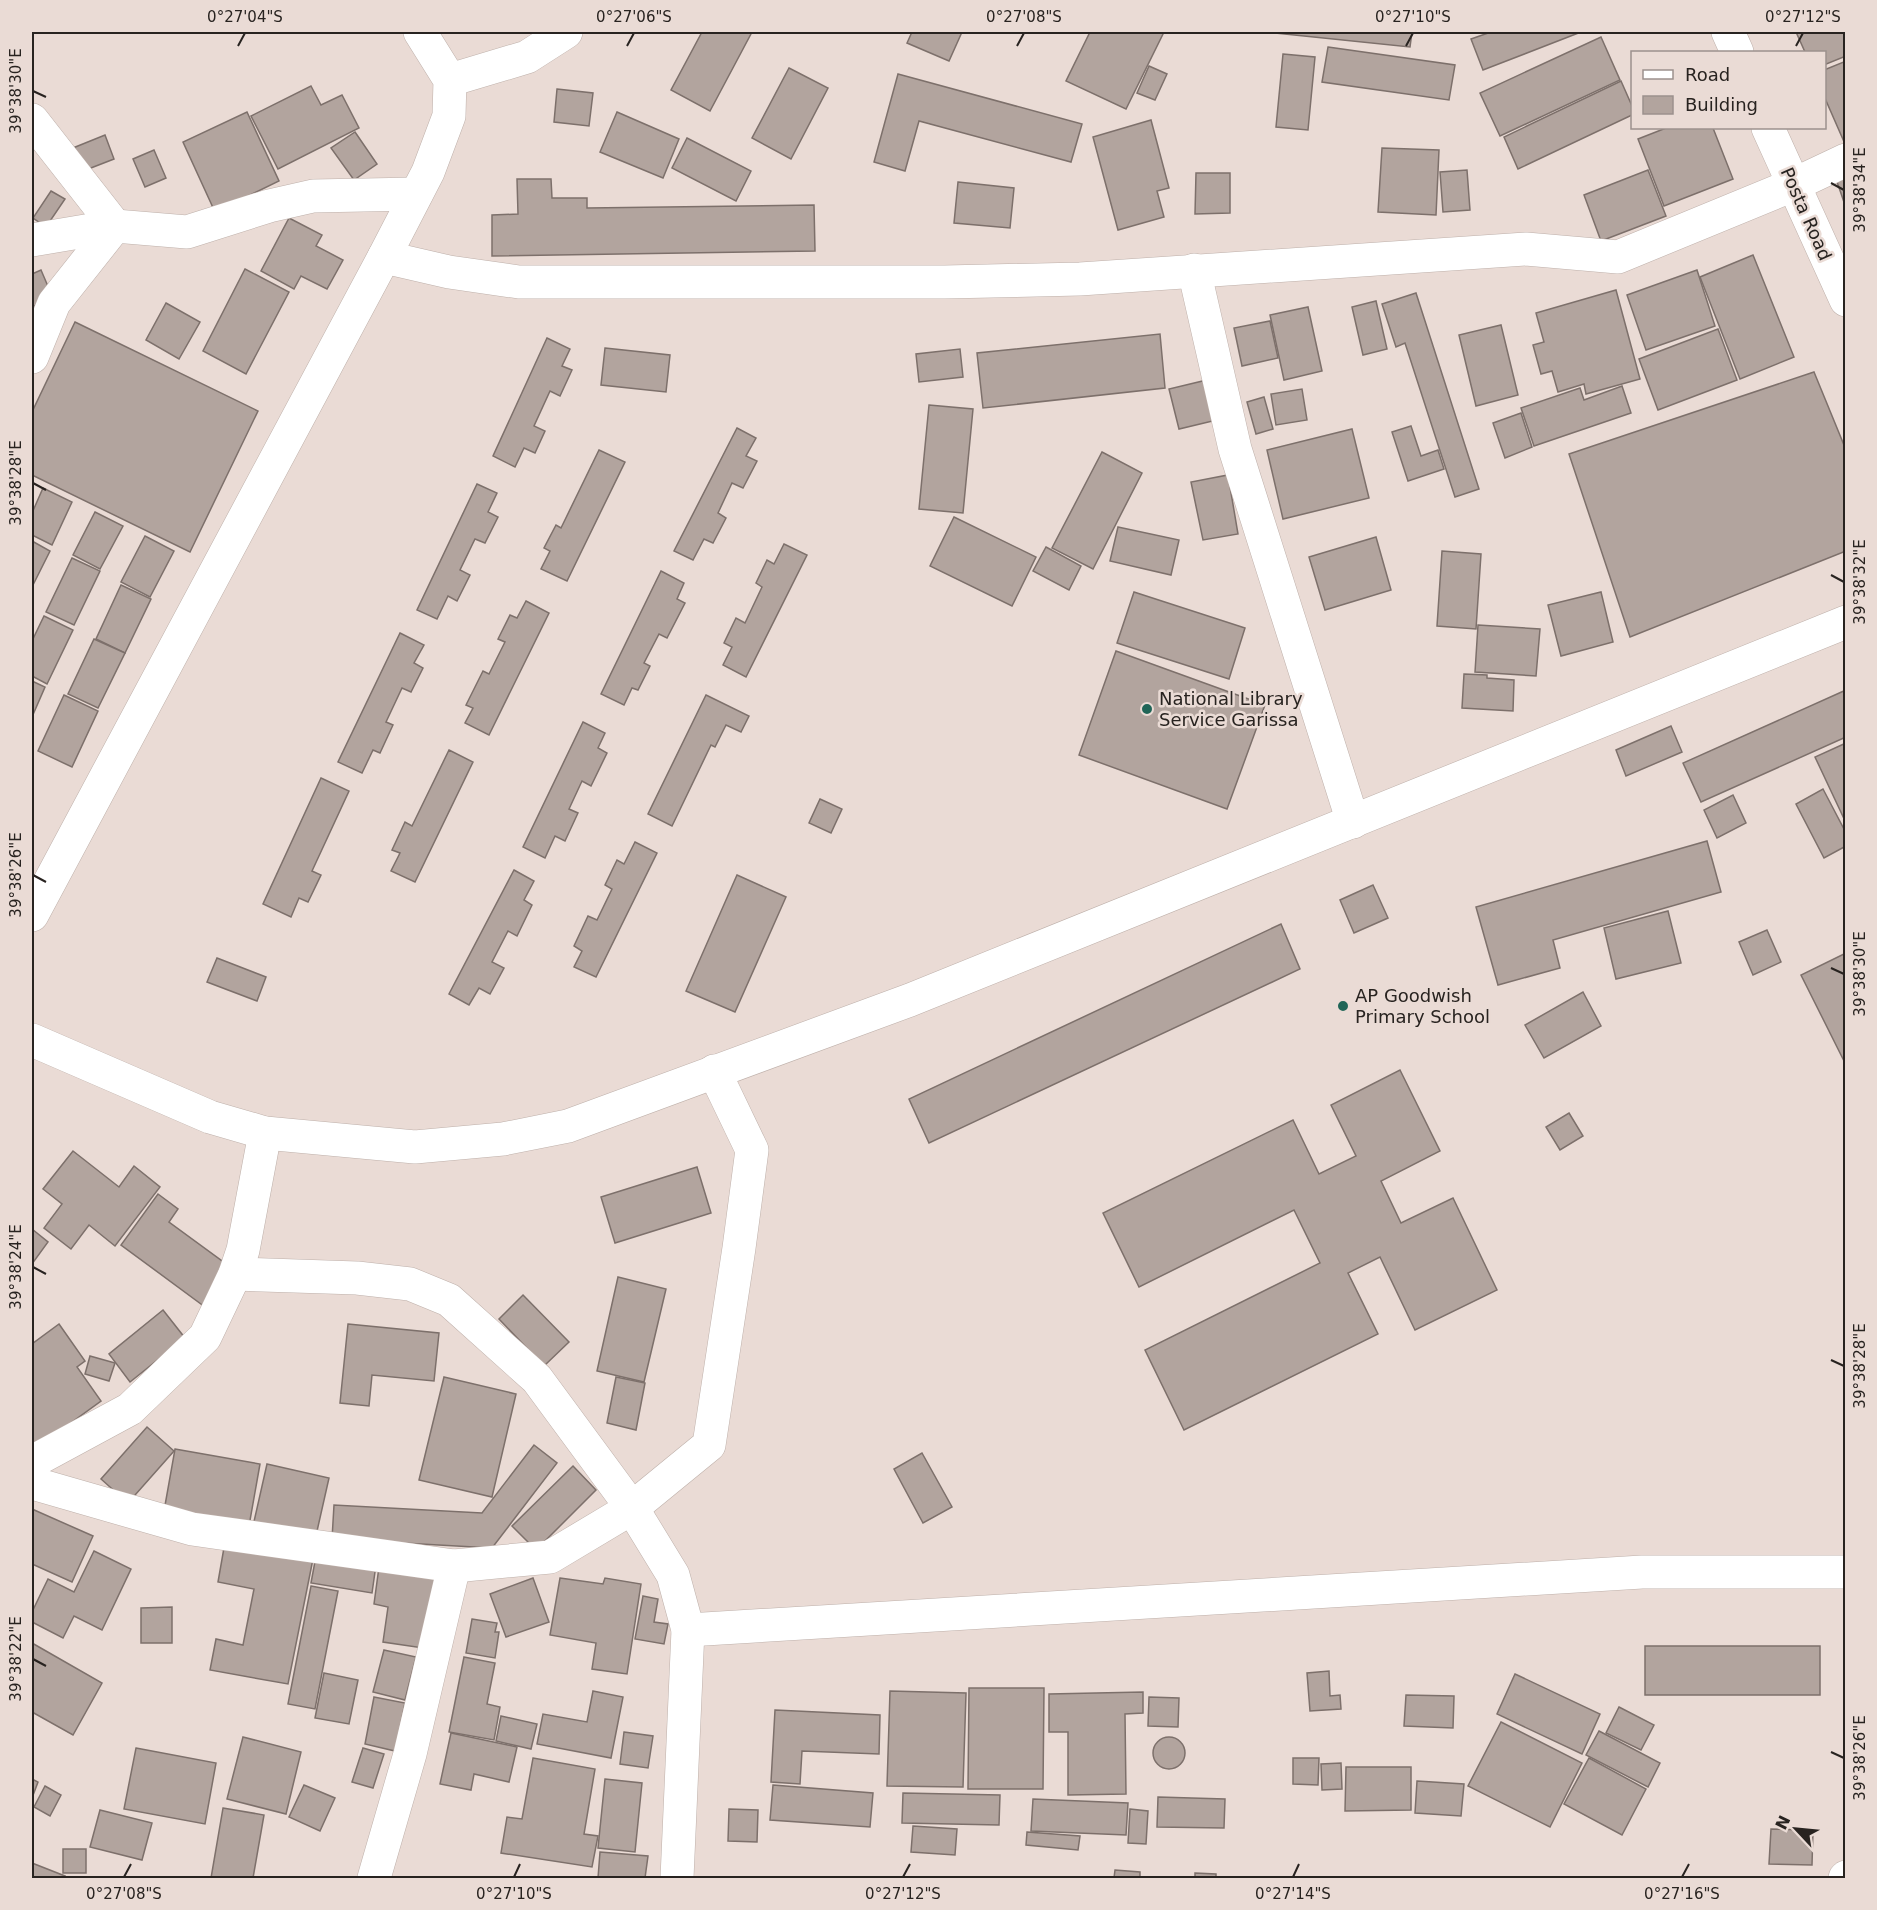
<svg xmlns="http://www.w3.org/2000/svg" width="1877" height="1910" font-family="'DejaVu Sans',sans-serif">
<rect width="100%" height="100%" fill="#eadbd5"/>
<g fill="#b2a49e" stroke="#7d706b" stroke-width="1.5">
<path d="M702 32H752L710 111 671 90Z"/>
<path d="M912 32H962L949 61 907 43Z"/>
<path d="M1090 32H1164L1126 109 1066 81Z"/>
<path d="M1264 32H1412L1410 47Z"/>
<path d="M1491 32H1581L1483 70 1471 39Z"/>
<path d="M1796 32H1846V56L1824 65V52H1805Z"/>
<path d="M1601 37 1620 80 1500 136 1480 93Z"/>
<path d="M1328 47 1455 65 1449 100 1322 82Z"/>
<path d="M1283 54 1315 57 1308 130 1276 127Z"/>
<path d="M1846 61V143L1845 144 1824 96V70Z"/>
<path d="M1149 66 1167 74 1155 100 1137 93Z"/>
<path d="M789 68 828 88 791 159 752 138Z"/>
<path d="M898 74 1082 124 1071 162 919 121 905 171 874 162Z"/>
<path d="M1621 81 1632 106V115L1518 169 1504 137Z"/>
<path d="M311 86 321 105 342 95 359 128 278 169 251 116Z"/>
<path d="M557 89 593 93 589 126 554 122Z"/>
<path d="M247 112 279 181 215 212 183 142Z"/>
<path d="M617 112 679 139 663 178 600 152Z"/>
<path d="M1151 120 1169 188 1157 191 1164 217 1118 230 1093 137Z"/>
<path d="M1666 128H1713L1733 179 1664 206 1638 139Z"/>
<path d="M355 132 377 164 354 180 331 148Z"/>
<path d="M105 135 114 159 78 173 68 150Z"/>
<path d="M687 138 751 171 736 201 672 168Z"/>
<path d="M1382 148 1439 150 1436 215 1378 212Z"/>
<path d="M154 150 166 178 145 187 133 159Z"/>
<path d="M1846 169V208L1834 173Z"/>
<path d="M1467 170 1470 210 1443 212 1440 172Z"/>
<path d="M1648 170 1666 216 1601 241 1584 195Z"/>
<path d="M1196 173H1230V213L1195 214Z"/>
<path d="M517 179H551L552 198H587V208L814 205 815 251 492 256V215L518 214Z"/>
<path d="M958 182 1014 188 1010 228 954 223Z"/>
<path d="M51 191 65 199 46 227 33 218Z"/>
<path d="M289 218 322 235 316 246 343 260 327 289 301 276 294 289 261 271Z"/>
<path d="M1753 255 1794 357 1740 379 1700 277Z"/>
<path d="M245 269 289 292 246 374 203 351Z"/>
<path d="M41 270 53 298 32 307V274Z"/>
<path d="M1697 270 1715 326 1646 350 1627 295Z"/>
<path d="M1616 290 1640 379 1586 394 1584 384 1558 392 1552 371 1541 374 1533 345 1544 342 1536 313Z"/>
<path d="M1416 293 1479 489 1455 497 1405 343 1396 347 1382 304Z"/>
<path d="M1376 301 1387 349 1363 355 1352 307Z"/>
<path d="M166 303 200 322 179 359 146 340Z"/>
<path d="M1308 307 1322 371 1284 380 1270 315Z"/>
<path d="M1270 321 1278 358 1242 366 1234 328Z"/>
<path d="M75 322 258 411 190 552 32 475V412Z"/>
<path d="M1501 325 1518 395 1476 406 1459 335Z"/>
<path d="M1718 329 1737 380 1658 410 1639 359Z"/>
<path d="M1160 334 1165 388 983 408 977 353Z"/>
<path d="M547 338 570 349 562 366 572 370 560 396 550 391 534 426 545 431 535 453 524 448 515 467 493 456Z"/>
<path d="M605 348 670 355 666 392 601 385Z"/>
<path d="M960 349 963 377 919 382 916 354Z"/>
<path d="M1814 372 1846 450V551L1630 637 1569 454Z"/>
<path d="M1211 379 1221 419 1179 429 1169 389Z"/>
<path d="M1622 386 1631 413 1534 446 1521 408 1580 388 1584 400Z"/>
<path d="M1302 389 1307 420 1276 425 1271 394Z"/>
<path d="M1264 397 1273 429 1256 434 1247 402Z"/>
<path d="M929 405 973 409 963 513 919 509Z"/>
<path d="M1521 413 1532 447 1505 458 1493 423Z"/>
<path d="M1411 426 1421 456 1438 450 1444 469 1408 481 1392 432Z"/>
<path d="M737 428 756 438 746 456 757 461 743 488 732 483 718 513 726 518 713 543 704 539 693 560 674 551Z"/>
<path d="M1352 429 1369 498 1283 519 1267 450Z"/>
<path d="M599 450 625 462 567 581 541 569 550 551 544 548 556 525 561 528Z"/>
<path d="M1102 452 1142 473 1093 569 1052 548Z"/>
<path d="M1228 475 1238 534 1203 540 1191 482Z"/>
<path d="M477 484 497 493 488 512 498 517 485 543 475 539 460 570 470 575 457 601 448 596 437 619 417 610Z"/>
<path d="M43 488 72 502 52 545 32 535V513Z"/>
<path d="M95 512 123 526 100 569 73 555Z"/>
<path d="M954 517 1036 557 1012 606 930 566Z"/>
<path d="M1118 527 1179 540 1171 575 1110 561Z"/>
<path d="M145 536 174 551 150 597 121 582Z"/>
<path d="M1376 537 1391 590 1325 610 1309 557Z"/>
<path d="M32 541 50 551 32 587Z"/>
<path d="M784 544 807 555 746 677 723 665 732 647 724 643 736 618 745 623 762 587 756 583 767 560 774 564Z"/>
<path d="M1046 547 1081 566 1069 590 1033 571Z"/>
<path d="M1442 551 1481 554 1476 629 1437 626Z"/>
<path d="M72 558 100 571 74 625 46 612Z"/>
<path d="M661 571 684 583 677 599 685 603 667 638 659 634 644 663 650 666 638 690 632 688 624 705 601 694Z"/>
<path d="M121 585 151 599 125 653 96 639Z"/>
<path d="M1134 592 1245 628 1229 679 1117 643Z"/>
<path d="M1601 592 1613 642 1561 656 1548 605Z"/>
<path d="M526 601 549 613 489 735 465 723 473 708 466 705 483 671 489 674 505 642 498 639 510 615 517 618Z"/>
<path d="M44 616 73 630 47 684 32 676V641Z"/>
<path d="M1478 625 1540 629 1536 676 1475 672Z"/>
<path d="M400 633 424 645 414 663 423 668 411 692 402 688 386 722 393 725 380 753 373 750 362 773 338 762Z"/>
<path d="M94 639 125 653 98 708 68 694Z"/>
<path d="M1116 651 1265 705 1227 809 1079 755Z"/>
<path d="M1464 674 1487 675V678L1514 680 1513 711 1462 708Z"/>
<path d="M32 681 45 687 32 717Z"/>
<path d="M1846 690V737L1701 802 1683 763Z"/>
<path d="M64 695 98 711 72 767 38 751Z"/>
<path d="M706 695 749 716 741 732 726 725 715 747 711 745 672 826 648 814Z"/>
<path d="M583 722 605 733 598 748 607 753 591 786 582 781 569 809 578 813 565 841 555 836 545 858 523 847Z"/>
<path d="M1671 726 1682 752 1626 776 1616 750Z"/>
<path d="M1846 743V823L1815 757Z"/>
<path d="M449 750 473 762 415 882 391 871 400 853 392 850 405 822 412 826Z"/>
<path d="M321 778 349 791 312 871 321 875 308 902 299 898 291 917 263 904Z"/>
<path d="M1823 789 1846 833V846L1824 858 1796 804Z"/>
<path d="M1733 795 1746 823 1717 838 1704 810Z"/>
<path d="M820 799 842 809 831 833 809 823Z"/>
<path d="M1707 841 1721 892 1553 940 1560 968 1498 985 1476 907Z"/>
<path d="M635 842 657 853 596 977 574 967 582 951 574 946 588 916 597 920 612 889 605 885 617 860 624 864Z"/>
<path d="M514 870 534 881 524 900 532 905 517 936 508 931 492 962 504 968 490 994 479 988 469 1005 449 994Z"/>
<path d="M737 875 786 897 735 1012 686 991Z"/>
<path d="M1373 885 1388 918 1354 933 1340 900Z"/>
<path d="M1668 911 1681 963 1616 979 1604 928Z"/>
<path d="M1281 924 1300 969 929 1143 909 1099Z"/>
<path d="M1767 930 1781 962 1753 975 1739 942Z"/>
<path d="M1846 953V1065L1801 975Z"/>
<path d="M217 958 266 977 257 1001 207 982Z"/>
<path d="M1583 992 1601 1026 1544 1058 1525 1025Z"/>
<path d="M1400 1070 1440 1151 1381 1181 1401 1223 1453 1198 1497 1290 1415 1330 1380 1257 1348 1273 1378 1334 1184 1430 1145 1350 1320 1263 1294 1210 1139 1287 1103 1213 1293 1120 1319 1174 1356 1156 1331 1105Z"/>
<path d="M1569 1113 1583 1136 1560 1150 1546 1127Z"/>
<path d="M73 1151 119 1187 134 1166 160 1187 115 1246 89 1225 71 1249 44 1228 62 1204 43 1189Z"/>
<path d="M697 1167 711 1213 615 1243 601 1197Z"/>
<path d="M158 1194 178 1209 169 1222 233 1269 205 1307 121 1245Z"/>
<path d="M32 1229 48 1242 32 1264Z"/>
<path d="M618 1277 666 1289 644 1382 597 1371Z"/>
<path d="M523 1295 569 1342 544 1366 499 1319Z"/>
<path d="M163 1310 185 1338 130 1382 109 1354Z"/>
<path d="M59 1324 85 1361 77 1367 101 1401 32 1451V1344Z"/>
<path d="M348 1324 439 1333 434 1381 372 1375 369 1406 340 1403Z"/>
<path d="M90 1356 115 1363 109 1381 85 1374Z"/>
<path d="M444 1377 516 1394 492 1497 419 1480Z"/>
<path d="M616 1377 645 1383 636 1430 607 1423Z"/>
<path d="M147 1427 174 1451 128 1503 101 1479Z"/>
<path d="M534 1445 557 1463 492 1548 332 1539 334 1505 482 1513Z"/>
<path d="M175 1449 260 1464 249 1526 164 1511Z"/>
<path d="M922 1453 952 1507 923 1523 894 1469Z"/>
<path d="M267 1464 329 1478 315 1540 253 1526Z"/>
<path d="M573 1466 596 1490 536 1550 512 1526Z"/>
<path d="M32 1509 93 1536 72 1582 32 1564Z"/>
<path d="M225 1542 313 1559 288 1684 210 1670 216 1639 243 1645 254 1589 218 1582Z"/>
<path d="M94 1551 131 1569 102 1630 74 1616 63 1638 32 1622V1612L48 1579 74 1592Z"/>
<path d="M316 1556 376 1565 372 1593 311 1583Z"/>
<path d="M379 1567 435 1576 423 1648 383 1642 388 1607 374 1604Z"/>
<path d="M533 1578 549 1622 506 1637 490 1594Z"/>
<path d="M560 1578 603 1584 605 1578 641 1584 627 1674 592 1669 596 1643 550 1635Z"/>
<path d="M311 1586 338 1591 315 1709 288 1704Z"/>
<path d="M643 1596 658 1599 654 1622 668 1624 664 1644 635 1639Z"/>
<path d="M172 1607V1643H141V1608Z"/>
<path d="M472 1619 497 1623 495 1632H499L495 1658 466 1653Z"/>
<path d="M32 1643 102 1683 73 1735 32 1712Z"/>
<rect x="1645" y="1646" width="175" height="49"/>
<path d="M384 1650 416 1657 405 1700 373 1692Z"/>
<path d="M464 1657 495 1663 487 1704 500 1707 494 1740 449 1732Z"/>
<path d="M1329 1671 1330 1696 1340 1695 1341 1709 1310 1711 1307 1673Z"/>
<path d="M324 1673 358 1680 349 1724 315 1718Z"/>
<path d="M1515 1674 1600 1714 1582 1754 1497 1714Z"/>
<path d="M969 1688H1044L1043 1789H968Z"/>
<path d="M593 1691 623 1697 611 1758 537 1744 543 1714 587 1722Z"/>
<path d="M890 1691 966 1693 963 1787 887 1786Z"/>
<path d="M1143 1692V1713L1125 1714 1126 1794 1068 1795V1732H1049V1694Z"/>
<path d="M1406 1695 1454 1696 1453 1728 1404 1726Z"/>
<path d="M374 1697 405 1703 395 1751 365 1744Z"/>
<path d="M1149 1697 1179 1698 1178 1727 1148 1726Z"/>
<path d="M1619 1707 1654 1725 1641 1750 1606 1733Z"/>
<path d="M775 1710 880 1715 879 1754 802 1751 800 1784 771 1782Z"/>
<path d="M501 1716 537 1724 531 1749 496 1741Z"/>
<path d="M1501 1722 1582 1763 1550 1827 1468 1786Z"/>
<path d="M1599 1731 1660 1763 1648 1787 1586 1755Z"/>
<path d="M624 1732 653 1736 648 1768 620 1764Z"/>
<path d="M451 1733 517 1747 509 1782 474 1774 471 1790 440 1784Z"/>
<path d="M243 1737 301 1752 286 1814 227 1799Z"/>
<circle cx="1169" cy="1753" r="16"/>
<path d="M136 1748 216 1763 205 1824 124 1809Z"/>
<path d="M363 1748 384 1754 373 1788 352 1782Z"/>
<path d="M533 1758 595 1769 584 1834 598 1836 592 1867 501 1853 507 1817 522 1819Z"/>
<path d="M1293 1758H1319L1318 1785 1293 1784Z"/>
<path d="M1589 1758 1646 1789 1622 1835 1564 1804Z"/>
<path d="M1341 1763 1342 1789 1322 1790 1321 1764Z"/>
<path d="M1346 1767H1411V1810L1345 1811Z"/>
<path d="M32 1779 38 1782 32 1798Z"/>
<path d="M605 1779 642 1783 635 1852 598 1848Z"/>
<path d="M1417 1781 1464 1784 1461 1816 1415 1813Z"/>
<path d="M304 1785 335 1798 320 1831 289 1817Z"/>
<path d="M773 1785 873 1793 870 1827 770 1820Z"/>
<path d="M45 1786 61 1795 50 1816 34 1807Z"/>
<path d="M903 1793 1000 1795 999 1825 902 1823Z"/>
<path d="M1158 1797 1225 1799 1224 1828 1157 1827Z"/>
<path d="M1033 1799 1128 1803 1126 1835 1031 1831Z"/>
<path d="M223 1808 264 1815 253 1878H211Z"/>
<path d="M729 1809 758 1810 757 1842 728 1841Z"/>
<path d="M1130 1809 1148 1811 1146 1844 1128 1843Z"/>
<path d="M100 1810 152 1823 142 1860 90 1847Z"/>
<path d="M913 1826 957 1829 955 1855 911 1852Z"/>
<path d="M1771 1829 1813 1830 1812 1865 1769 1864Z"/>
<path d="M1027 1832 1080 1836 1078 1850 1026 1845Z"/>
<rect x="63" y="1849" width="23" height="24"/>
<path d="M600 1852 648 1856 645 1878H598Z"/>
<path d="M32 1863 65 1876 64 1878H32Z"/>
<path d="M1115 1870 1140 1872V1878H1114Z"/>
<path d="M1195 1873 1216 1874V1878H1195Z"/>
</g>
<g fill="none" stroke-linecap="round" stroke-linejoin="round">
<defs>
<g id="minor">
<path d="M1728 32 1737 52"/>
<path d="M450 80 527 57 566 32"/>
<path d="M32 120 115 226 54 303 32 357"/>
<path d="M1768 128 1846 300"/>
<path d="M32 240 115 226 187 232 269 206 313 196 416 194"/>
<path d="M384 257 449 272 519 282H945L1080 279 1526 249 1618 257 1793 185 1846 160"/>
<path d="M1194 270 1235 449 1353 822"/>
<path d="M32 915 384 257 428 172 449 116 450 80 420 32"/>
<path d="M32 1040 210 1117 265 1133 415 1147 503 1139 568 1126 910 1000 1846 622"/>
<path d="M235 1274 357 1278 410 1284 449 1300 537 1379 632 1508 673 1575 688 1630 677 1878"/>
<path d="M32 1462 130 1409 205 1337 235 1274 243 1250 265 1133"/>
<path d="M32 1483 192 1529 454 1566 550 1557 632 1508 709 1445 739 1248 752 1150 714 1071"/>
<path d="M688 1630 1642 1572H1846"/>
<path d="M374 1878 410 1754 454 1566"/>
<path d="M1845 1878 1846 1877"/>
</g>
</defs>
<use href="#minor" stroke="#beb0aa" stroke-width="34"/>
<use href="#minor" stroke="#fff" stroke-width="33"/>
</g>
<path fill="none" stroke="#282320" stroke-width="2" d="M238 46 245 33M627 46 634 33M1017 46 1024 33M1406 46 1413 33M1796 46 1803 33M33 91 46 97M1831 183 1844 190M33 483 46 490M1831 575 1844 582M33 875 46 882M1831 968 1844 974M33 1267 46 1274M1831 1360 1844 1366M33 1659 46 1666M1831 1752 1844 1758M124 1877 131 1864M514 1877 520 1864M903 1877 910 1864M1293 1877 1299 1864M1682 1877 1689 1864"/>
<g fill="#206557" stroke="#eadbd5" stroke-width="2">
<circle cx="1147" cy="709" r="6"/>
<circle cx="1343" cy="1006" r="6"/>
</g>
<g text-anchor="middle" stroke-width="5" stroke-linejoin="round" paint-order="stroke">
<g font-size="18" fill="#282320" stroke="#eadbd5">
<text transform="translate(1806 214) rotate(66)" y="6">Posta Road</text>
</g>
<g font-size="18" fill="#282320" stroke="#eadbd5" text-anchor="start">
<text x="1159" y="705">National Library<tspan x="1159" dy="21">Service Garissa</tspan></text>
<text x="1355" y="1002">AP Goodwish<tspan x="1355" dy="21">Primary School</tspan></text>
</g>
</g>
<rect width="1877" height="1910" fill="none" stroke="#eadbd5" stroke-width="66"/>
<rect x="1631" y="51" width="195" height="78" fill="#eadbd5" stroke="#9c918d" stroke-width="1.5"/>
<rect x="1643" y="70" width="30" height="9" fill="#ffffff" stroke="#9c918d" stroke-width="1.5"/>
<text x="1685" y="81" font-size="18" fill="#282320">Road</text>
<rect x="1643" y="96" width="30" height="18" fill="#b2a49e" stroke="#9c918d" stroke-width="1.5"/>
<text x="1685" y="111" font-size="18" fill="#282320">Building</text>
<g transform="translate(1796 1829) rotate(296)" stroke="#eadbd5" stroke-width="4.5" paint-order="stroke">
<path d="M0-4.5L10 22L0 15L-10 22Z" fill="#282320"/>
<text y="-9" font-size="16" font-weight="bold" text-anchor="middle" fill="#282320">N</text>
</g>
<rect x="33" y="33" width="1811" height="1844" fill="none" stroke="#282320" stroke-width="2"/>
<g font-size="15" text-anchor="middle" fill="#282320">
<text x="245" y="22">0°27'04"S</text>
<text x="634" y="22">0°27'06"S</text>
<text x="1024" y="22">0°27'08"S</text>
<text x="1413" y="22">0°27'10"S</text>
<text x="1803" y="22">0°27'12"S</text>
<text transform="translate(16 91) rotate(-90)" y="5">39°38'30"E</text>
<text transform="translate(1860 190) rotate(-90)" y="5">39°38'34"E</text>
<text transform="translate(16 483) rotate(-90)" y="5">39°38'28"E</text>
<text transform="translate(1860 582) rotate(-90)" y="5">39°38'32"E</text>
<text transform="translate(16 875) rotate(-90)" y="5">39°38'26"E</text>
<text transform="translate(1860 974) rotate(-90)" y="5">39°38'30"E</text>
<text transform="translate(16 1267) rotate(-90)" y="5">39°38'24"E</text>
<text transform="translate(1860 1366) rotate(-90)" y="5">39°38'28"E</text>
<text transform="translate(16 1659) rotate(-90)" y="5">39°38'22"E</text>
<text transform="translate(1860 1758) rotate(-90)" y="5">39°38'26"E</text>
<text x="124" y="1899">0°27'08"S</text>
<text x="514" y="1899">0°27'10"S</text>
<text x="903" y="1899">0°27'12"S</text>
<text x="1293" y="1899">0°27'14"S</text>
<text x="1682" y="1899">0°27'16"S</text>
</g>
</svg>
